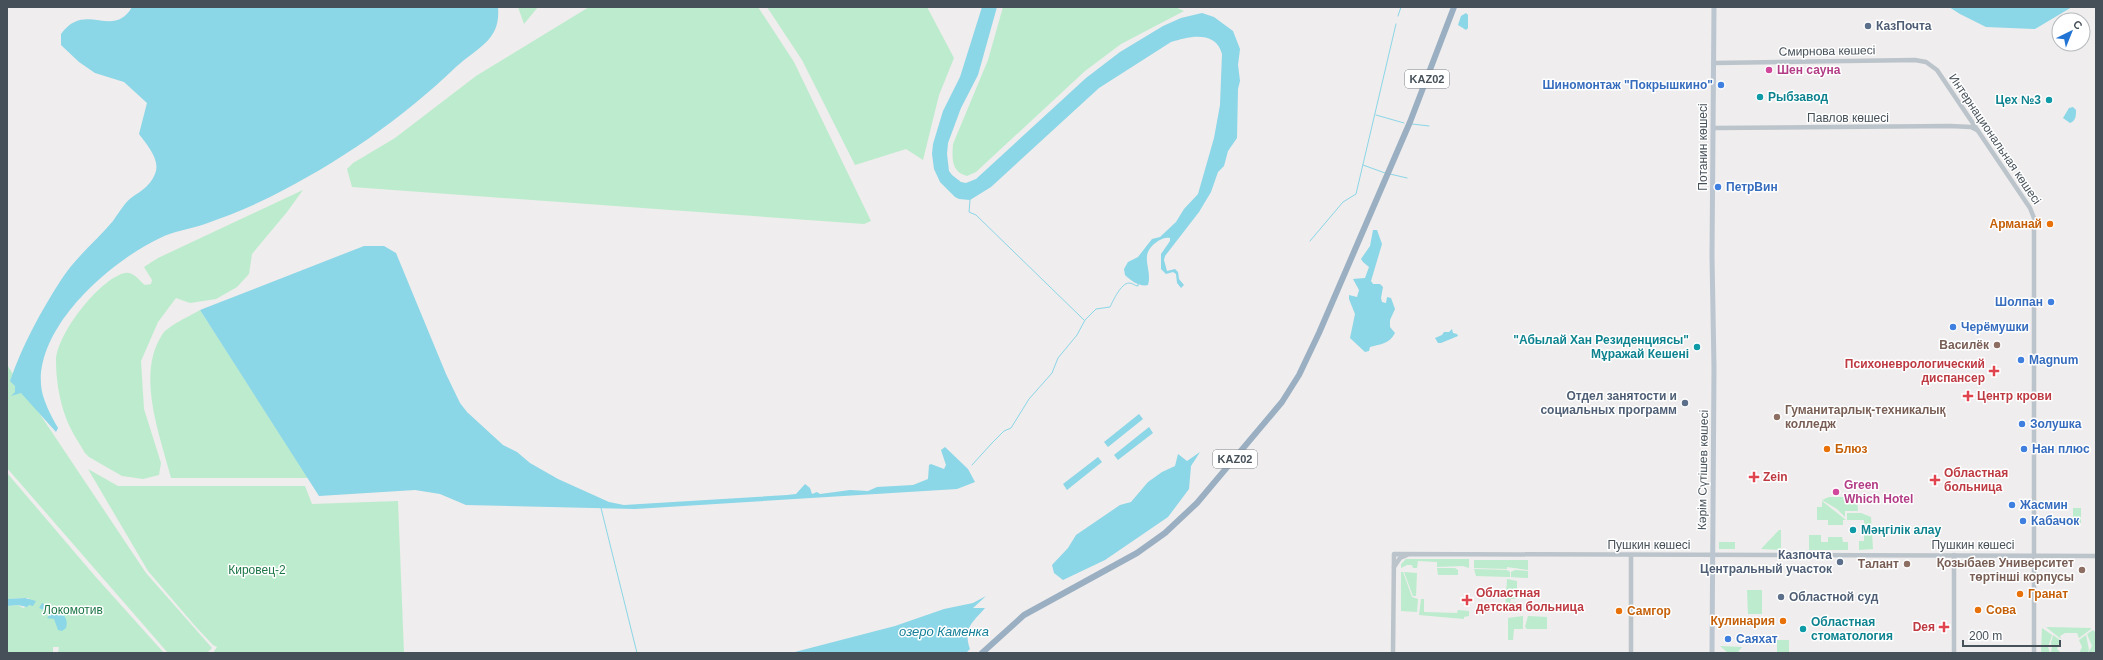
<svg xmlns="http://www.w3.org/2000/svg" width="2103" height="660" font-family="Arial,sans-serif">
<rect width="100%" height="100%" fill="#efeded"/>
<g fill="#bceccd">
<path d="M518 7H538L524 24Z"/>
<path d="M589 7H758L794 62 871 221 864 224 352 187 347 169 353 163 395 138 476 76Z"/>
<path d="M767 7H927L954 58 939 95 923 160 906 149 855 165 802 60Z"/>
<path d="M1003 7H1175L1184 11 1121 44 1085 71 976 172 967 176C951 172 952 158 953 144L988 60Z"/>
<path d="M303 190 287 212 252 254 249 274 237 287 216 299 190 303 176 298 158 322 141 361 144 409 161 463 159 475 143 479 122 476 89 457 85 453C78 441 69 428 65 415 59 399 56 378 56 361 56 335 100 278 125 273 134 271 139 281 145 285L151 284 152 280 144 267 158 258Z"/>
<path d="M200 310 308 478H171C160 435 136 375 162 335 167 326 190 316 200 310Z"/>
<path d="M7 365 146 573 212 648 207 653H168L7 468Z"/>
<path d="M88 469 118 486H305L312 504 398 501 404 653H213L217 647 213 645 196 627 148 571Z"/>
<path d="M7 473 94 575 164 653H58L59 647H53V653H7V606L18 605 23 608 29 605V598L7 599Z"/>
<path d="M1829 497H1857L1858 511H1845V517L1837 509 1822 500Z"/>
<path d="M1822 501 1846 520H1843V525H1828V520H1817V507H1822Z"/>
<rect x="2073" y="508" width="8" height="15"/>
<path d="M1847 513H1861L1871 517 1873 549 1859 550V541H1864V520H1847Z"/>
<path d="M1779 530H1781V550L1761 549Z"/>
<path d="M1809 535H1821V542H1828V537H1842L1843 542H1848V550H1809Z"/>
<rect x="1719" y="542" width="16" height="7"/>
<path d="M1406 559H1469V568L1463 566 1437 567V562L1418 561 1417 568H1413L1412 565H1407L1401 568V564Z"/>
<path d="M1474 560H1528V570L1507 567V569L1474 568Z"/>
<path d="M1437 568H1455L1458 570V575H1438Z"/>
<path d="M1474 569 1507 570 1510 572V577L1476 576Z"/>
<path d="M1515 570 1528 571V578L1511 577V572Z"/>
<path d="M1401 572H1403L1412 597 1418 599 1417 612 1401 611Z"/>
<path d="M1404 572 1417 573 1416 596H1413Z"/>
<path d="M1507 579 1517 581V599H1511L1510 602 1517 603V612H1505Z"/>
<path d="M1747 590H1762V614H1748Z"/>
<path d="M1421 599H1424V612L1457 613 1458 610 1469 611V616L1464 617V619L1419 615Z"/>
<path d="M1523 616V629H1514L1513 640H1508V618Z"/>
<path d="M1528 616 1547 617V629H1527L1525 627Z"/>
<path d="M2046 627 2091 628V629L2079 638 2077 633H2065L2060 636 2061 639Z"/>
<path d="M2042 628 2052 635 2048 647 2050 653H2041Z"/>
<path d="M2093 630 2096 633V653H2088L2092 646 2087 634Z"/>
<path d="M2053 635 2060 640 2057 649 2061 653 2051 652 2052 647 2051 643Z"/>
<path d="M2086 635 2089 650 2087 653H2079L2082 647 2079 640Z"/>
<rect x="1777" y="640" width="12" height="13"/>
<path d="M1720 646 1742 647 1737 653H1728Z"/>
</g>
<g fill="#8bd6e7">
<path d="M132 7H498C501 40 478 47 457 66 402 119 338 163 270 197 250 207 227 216 205 224 191 229 174 231 160 238 111 261 37 325 41 385 42 399 51 416 58 428L56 432 21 393 11 396 15 392V386L10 381C22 346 41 311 61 280 75 258 96 241 113 221 117 215 121 209 125 204 135 192 147 192 155 174 161 160 147 145 139 134L147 103 124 82 95 73 79 62 61 45V34C85 0 113 40 132 7Z"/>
<path d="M982 7H997L978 75 961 108 948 143 947 154 949 171 952 175 961 182 966 183 976 179 1086 78 1120 52 1163 26 1181 18 1202 13 1214 17 1233 31 1240 49 1238 65 1240 81 1238 89 1237 138 1228 151 1224 166 1218 172 1211 192 1199 212 1165 256 1164 260 1167 271 1175 269 1178 272 1179 279 1184 285 1181 288 1177 283 1176 274 1173 272 1166 274 1161 269V254L1170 241V238C1165 237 1162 239 1158 241 1137 255 1153 268 1148 285 1140 287 1131 281 1125 275L1124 269 1128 262 1138 257 1152 239 1160 237 1176 222 1184 209 1198 194 1214 138 1220 105 1222 54C1216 30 1189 36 1171 42L1099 88 991 187 970 200 959 199 955 197 940 182 934 169 932 154 933 144 943 111 960 77Z"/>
<path d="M1949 7H2072L2035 29 1986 27 1960 14Z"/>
<path d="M1466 13 1468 15V28L1466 30 1458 25 1461 16Z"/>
<path d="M2073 107 2076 110C2076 115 2076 121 2070 123L2063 118 2069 108Z"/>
<path d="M1373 230H1377L1382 244 1371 281 1373 284H1380L1383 287 1381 298 1382 302 1386 303 1387 297 1391 298 1395 309 1390 320V327L1395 333C1389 344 1381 344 1370 347L1369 351 1365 352 1350 338 1355 314 1349 299V295L1357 297 1359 290 1353 279 1365 278 1369 267 1363 262 1361 259 1370 246Z"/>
<path d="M364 246H384L396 253 446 374 460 403 467 412 503 445 517 452 530 463 558 479 609 502 624 505 787 495 796 494 805 484 810 488 812 494 817 492 820 494 850 490 868 491 877 487 913 485 928 479 929 465 931 464 944 469 946 465 941 450 945 447 968 469 975 482 957 489 635 509 466 505 440 494 415 490 319 496 200 310Z"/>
<path d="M1452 329 1453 333 1457 334 1458 336 1441 343H1438L1435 338 1442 335 1444 332H1449Z"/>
<path d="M1139 414 1143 419 1108 447 1104 442Z"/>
<path d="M1149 427 1153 433 1118 460 1114 455Z"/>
<path d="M1200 452 1191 466 1189 489 1168 517 1105 560 1063 580 1054 573 1052 565 1068 548 1076 535 1120 505 1131 502 1148 482 1162 472 1175 466 1178 454 1187 461Z"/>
<path d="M1098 457 1102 462 1067 490 1063 484Z"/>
<path d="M986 596 973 608H985C972 623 963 628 970 649L966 653H791L895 626 944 609 973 603Z"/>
<path d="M25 598 36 601 33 606 29 605 27 607 18 605 7 606V599Z"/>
<path d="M42 603C52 608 71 613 66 628L62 631 58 630 54 619 47 618 51 613 39 608Z"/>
</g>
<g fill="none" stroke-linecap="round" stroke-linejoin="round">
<g stroke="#8bd6e7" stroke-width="1">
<path d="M1398 16 1401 7"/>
<path d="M1376 115 1404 123"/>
<path d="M1412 124 1429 126"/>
<path d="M1363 165 1385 173"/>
<path d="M1390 174 1407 178"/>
<path d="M970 200 969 212 976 215 1084 320"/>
<path d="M1310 241 1343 202 1356 194 1396 24"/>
<path d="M972 465 992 443 1004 431 1011 428 1029 399 1052 373 1058 358 1077 335 1085 320 1096 309 1110 307C1113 301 1121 283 1129 283 1133 283 1135 286 1138 286V284"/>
<path d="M601 508 637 653"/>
</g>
<g stroke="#bbc4cb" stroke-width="4.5">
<path d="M1714 63 1915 60 1926 62 1937 70 2030 208 2034 218V653"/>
<path d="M1714 128 1950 126 1971 127 1977 130"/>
<path d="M1631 555V653"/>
<path d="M1394 567 1400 558 1407 555"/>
<path d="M1393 653 1394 554 2096 556"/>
<path d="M1954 653V555"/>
</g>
<path stroke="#bbc6d0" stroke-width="5" d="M1712 653 1714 368 1712 256 1714 7"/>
<path stroke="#9aafc2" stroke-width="6" d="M982 653 1024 615 1137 553 1165 533 1197 503 1282 402 1299 375 1319 333 1410 122 1454 7"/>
</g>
<g fill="#5c6f8a" stroke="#fff" stroke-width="1.5">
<circle cx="1868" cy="26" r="4"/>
<circle cx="1685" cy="403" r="4"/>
<circle cx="1840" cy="562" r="4"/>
<circle cx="1781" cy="597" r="4"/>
</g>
<g fill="#d1479c" stroke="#fff" stroke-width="1.5">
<circle cx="1769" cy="70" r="4"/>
<circle cx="1836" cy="492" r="4"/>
</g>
<g fill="#3f7fe0" stroke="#fff" stroke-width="1.5">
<circle cx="1721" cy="85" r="4"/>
<circle cx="1718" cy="187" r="4"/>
<circle cx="2051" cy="302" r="4"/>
<circle cx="1953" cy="327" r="4"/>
<circle cx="2021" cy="360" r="4"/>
<circle cx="2022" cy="424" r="4"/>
<circle cx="2024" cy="449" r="4"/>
<circle cx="2012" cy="505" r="4"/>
<circle cx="2023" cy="521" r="4"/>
<circle cx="1728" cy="639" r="4"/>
</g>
<g fill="#0f9aa8" stroke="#fff" stroke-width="1.5">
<circle cx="1760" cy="97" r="4"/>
<circle cx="2049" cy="100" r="4"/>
<circle cx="1697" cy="347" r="4"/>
<circle cx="1853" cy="530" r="4"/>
<circle cx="1803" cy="629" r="4"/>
</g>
<g fill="#e8710a" stroke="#fff" stroke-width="1.5">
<circle cx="2050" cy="224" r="4"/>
<circle cx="1827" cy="449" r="4"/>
<circle cx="2020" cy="594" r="4"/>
<circle cx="1978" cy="610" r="4"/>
<circle cx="1619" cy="611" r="4"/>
<circle cx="1783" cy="621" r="4"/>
</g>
<g fill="#8d6e63" stroke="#fff" stroke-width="1.5">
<circle cx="1997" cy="345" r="4"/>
<circle cx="1777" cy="417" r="4"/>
<circle cx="1907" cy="564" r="4"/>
<circle cx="2082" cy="570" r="4"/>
</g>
<g fill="#e0444e" stroke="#fff" stroke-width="1.5">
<path d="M1992 365h4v4h4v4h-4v4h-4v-4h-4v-4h4z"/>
<path d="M1966 390h4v4h4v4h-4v4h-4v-4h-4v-4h4z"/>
<path d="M1752 471h4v4h4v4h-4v4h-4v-4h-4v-4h4z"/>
<path d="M1933 474h4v4h4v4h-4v4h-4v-4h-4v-4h4z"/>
<path d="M1465 594h4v4h4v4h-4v4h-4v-4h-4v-4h4z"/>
<path d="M1942 621h4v4h4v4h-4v4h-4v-4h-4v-4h4z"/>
</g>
<g text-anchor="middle" stroke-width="3" stroke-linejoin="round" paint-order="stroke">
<g fill="#fff" stroke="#7e848b" stroke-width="1">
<rect x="1405" y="70" width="44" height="18" rx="3"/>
<rect x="1213" y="450" width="44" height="18" rx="3"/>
</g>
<g font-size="11" font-weight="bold" fill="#465059">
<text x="1427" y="83">KAZ02</text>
<text x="1235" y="463">KAZ02</text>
</g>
<g font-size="12" font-weight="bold" fill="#4e5e75" stroke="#fff" text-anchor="start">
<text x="1876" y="30">КазПочта</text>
<text x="1677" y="400" text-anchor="end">Отдел занятости и<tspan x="1677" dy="14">социальных программ</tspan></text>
<text x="1832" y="559" text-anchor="end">Казпочта<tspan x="1832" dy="14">Центральный участок</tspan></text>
<text x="1789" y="601">Областной суд</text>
</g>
<g font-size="12" fill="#465059" stroke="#fff">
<text transform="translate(1827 51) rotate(-1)" y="4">Смирнова көшесі</text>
<text x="1848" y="122">Павлов көшесі</text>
<text transform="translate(1995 139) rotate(56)" y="4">Интернациональная көшесі</text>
<text transform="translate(1703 147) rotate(-90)" y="4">Потанин көшесі</text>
<text transform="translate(1703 470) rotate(-89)" y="4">Кәрім Сүтішев көшесі</text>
<text x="1649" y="549">Пушкин көшесі</text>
<text x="1973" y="549">Пушкин көшесі</text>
</g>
<g font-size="12" font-weight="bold" fill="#b23c85" stroke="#fff" text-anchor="start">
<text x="1777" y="74">Шен сауна</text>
<text x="1844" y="489">Green<tspan x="1844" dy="14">Which Hotel</tspan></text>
</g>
<g font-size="12" font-weight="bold" fill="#366cbe" stroke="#fff" text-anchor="start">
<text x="1713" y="89" text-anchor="end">Шиномонтаж "Покрышкино"</text>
<text x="1726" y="191">ПетрВин</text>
<text x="2043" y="306" text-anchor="end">Шолпан</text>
<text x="1961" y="331">Черёмушки</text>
<text x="2029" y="364">Magnum</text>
<text x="2030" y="428">Золушка</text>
<text x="2032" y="453">Нан плюс</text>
<text x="2020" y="509">Жасмин</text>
<text x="2031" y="525">Кабачок</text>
<text x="1736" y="643">Саяхат</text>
</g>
<g font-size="12" font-weight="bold" fill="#0d838f" stroke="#fff" text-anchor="start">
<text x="1768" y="101">Рыбзавод</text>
<text x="2041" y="104" text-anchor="end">Цех №3</text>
<text x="1689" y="344" text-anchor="end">"Абылай Хан Резиденциясы"<tspan x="1689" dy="14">Мұражай Кешені</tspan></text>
<text x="1861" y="534">Мәңгілік алау</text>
<text x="1811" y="626">Областная<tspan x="1811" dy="14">стоматология</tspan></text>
</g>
<g font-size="12" font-weight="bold" fill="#c56008" stroke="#fff" text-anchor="start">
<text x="2042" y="228" text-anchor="end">Арманай</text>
<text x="1835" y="453">Блюз</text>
<text x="2028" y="598">Гранат</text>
<text x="1986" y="614">Сова</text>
<text x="1627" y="615">Самгор</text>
<text x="1775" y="625" text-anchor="end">Кулинария</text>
</g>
<g font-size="12" font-weight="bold" fill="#785e54" stroke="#fff" text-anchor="end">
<text x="1989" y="349">Василёк</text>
<text x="1785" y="414" text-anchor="start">Гуманитарлық-техникалық<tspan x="1785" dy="14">колледж</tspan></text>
<text x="2074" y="567">Қозыбаев Университет<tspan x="2074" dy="14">төртінші корпусы</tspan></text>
<text x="1899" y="568">Талант</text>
</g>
<g font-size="12" font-weight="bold" fill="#be3a42" stroke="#fff" text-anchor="start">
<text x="1985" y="368" text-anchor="end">Психоневрологический<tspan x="1985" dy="14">диспансер</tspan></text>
<text x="1977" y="400">Центр крови</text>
<text x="1944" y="477">Областная<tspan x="1944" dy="14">больница</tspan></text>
<text x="1763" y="481">Zein</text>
<text x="1476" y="597">Областная<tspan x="1476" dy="14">детская больница</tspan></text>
<text x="1935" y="631" text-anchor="end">Deя</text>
</g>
<g font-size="12" fill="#1b7646" stroke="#fff">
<text x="257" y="574">Кировец-2</text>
<text x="73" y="614">Локомотив</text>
</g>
<g font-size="13" font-style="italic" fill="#137f98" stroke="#fff">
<text x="944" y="636">озеро Каменка</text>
</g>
</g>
<rect width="2103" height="660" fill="none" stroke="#465059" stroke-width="16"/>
<g transform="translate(2071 32) rotate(43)"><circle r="19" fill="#ffffff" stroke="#b5b9bd"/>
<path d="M0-3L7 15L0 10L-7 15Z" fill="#2174d4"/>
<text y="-6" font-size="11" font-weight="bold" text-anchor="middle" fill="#465059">С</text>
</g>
<path d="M1963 640v6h97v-6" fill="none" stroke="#465059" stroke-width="2"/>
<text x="1969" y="640" font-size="12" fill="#465059" stroke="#ffffff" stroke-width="3" paint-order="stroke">200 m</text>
</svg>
